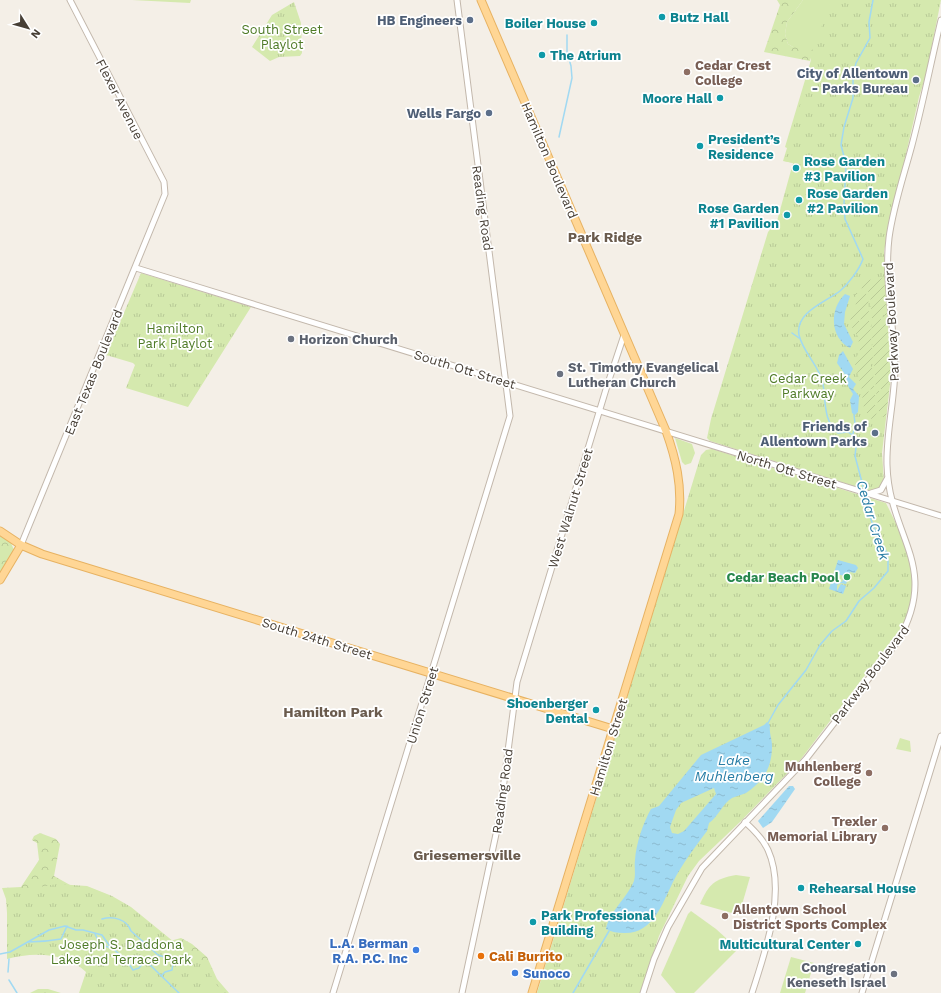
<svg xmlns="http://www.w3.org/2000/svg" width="941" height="993" font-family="'Work Sans',sans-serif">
<defs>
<pattern id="forest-crowns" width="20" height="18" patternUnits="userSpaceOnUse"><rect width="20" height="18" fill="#d5e9ae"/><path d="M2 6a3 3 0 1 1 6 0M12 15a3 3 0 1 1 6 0" fill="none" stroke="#b8c996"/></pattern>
<pattern id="park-tufts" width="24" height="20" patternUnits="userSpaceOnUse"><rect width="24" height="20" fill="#d5e9ae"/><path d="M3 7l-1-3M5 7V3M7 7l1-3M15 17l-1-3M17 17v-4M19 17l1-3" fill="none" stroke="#b8c996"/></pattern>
<pattern id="garden-furrows" width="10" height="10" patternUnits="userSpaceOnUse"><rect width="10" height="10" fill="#d5e9ae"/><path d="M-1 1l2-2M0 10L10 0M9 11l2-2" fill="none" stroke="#b8c996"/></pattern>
<pattern id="water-ripples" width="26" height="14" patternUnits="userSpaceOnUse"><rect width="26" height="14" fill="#a1d9f2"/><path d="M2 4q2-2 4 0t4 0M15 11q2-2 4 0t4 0" fill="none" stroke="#8cbbd0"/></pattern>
</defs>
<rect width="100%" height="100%" fill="#f4efe7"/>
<g fill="#d5e9ae">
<path d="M132 0H191L190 3Z"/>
<path d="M803 0H840L793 163 783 161 787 148 785 147 811 60 810 47H793L788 44 785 34 787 22Z"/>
<path d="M675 438 692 444 695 453 691 463 685 465 682 462Z"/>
<path d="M900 738 910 741 911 752 896 749Z"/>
<path d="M736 875 750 877 739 915 700 904C709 884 714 879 736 875Z"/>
<path d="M691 911 716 929 738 949 694 993H676L661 975 688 914Z"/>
<path d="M791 957 814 963 805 993H780Z"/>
</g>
<g fill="url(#forest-crowns)">
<path d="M777 0H803L787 22 785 34 788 44 793 47H811L813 51 810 61 764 52 780 5Z"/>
<path d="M0 536 11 543 14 550 0 574Z"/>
<path d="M40 833 56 839 60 844 54 876 170 941 181 938 192 944 207 957 217 979 229 993H186L7 913 6 899 2 888 21 887 39 860 37 843 32 840 34 836Z"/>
<path d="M38 989H48L61 993H30Z"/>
</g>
<g fill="url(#park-tufts)">
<path d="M829 0H941L926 75 919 97 884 251 891 376 882 453 884 482 881 489 873 492 710 441 707 438 711 419 768 232 777 221 793 163 784 161Z"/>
<path d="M294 2 301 23 302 53 300 56 279 57 270 61 252 47 272 15Z"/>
<path d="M141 273 251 307 188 407 126 388 135 365 133 363 106 355Z"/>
<path d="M712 449 886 503C901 534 922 570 911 606 909 613 905 621 901 628L801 759 740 822 699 861 688 876 659 936 640 993H537L701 455 706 450Z"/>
<path d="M57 884 87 886 112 896 131 907 206 968 222 993H79L86 972C66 952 32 952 7 959V896L22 890Z"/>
</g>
<g fill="url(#garden-furrows)">
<path d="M884 277 887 317 883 315 882 318 872 319 870 292 863 291 861 287 867 279 877 281Z"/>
<path d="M855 293 868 294 869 317 858 320 854 318V323L857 321H870L873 360 870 364 873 370 874 389 862 390 854 360 860 352 858 336 853 331 850 317 856 304Z"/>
<path d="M881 319 883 322 884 320 887 319 890 368 889 389H876L871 321Z"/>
<path d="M875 391V412L876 414 879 412 876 391H889L886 416 870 419 863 405 862 392Z"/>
</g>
<g fill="url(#water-ripples)" fill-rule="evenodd">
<path d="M845 294 850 296 845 312 844 324 853 342 850 348C830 338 829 309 845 294Z"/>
<path d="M843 351 853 369 849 377 856 384 853 389 859 396 858 412 855 415 852 413 850 400 853 394C849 388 846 384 846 376L837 363 839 355Z"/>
<path d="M838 560 856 565 858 568 855 573 850 572 848 577 837 574 835 581 842 582 844 577 848 579 846 584 841 583 837 585V591L841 584 846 586 843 594 829 589Z"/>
<path d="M767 722 770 725C769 734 772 738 772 746 772 767 764 781 746 793 742 795 736 796 732 798 722 804 719 816 709 823L707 831C695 847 682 864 673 882 662 904 653 934 624 933 617 933 612 932 606 929 609 912 627 898 634 881 636 874 634 867 635 860 636 844 643 823 651 809L659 806 701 755 764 725ZM714 788 716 794 684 831 678 834 672 833 670 827 676 810 681 803Z"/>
<path d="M789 786H793L795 789 772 822 763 828 758 821Z"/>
</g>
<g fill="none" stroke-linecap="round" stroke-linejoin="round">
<g stroke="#a1d9f2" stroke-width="1.5">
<path d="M559 137 572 78 571 66 567 52V35"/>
<path d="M792 333 799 338"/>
<path d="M853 434 855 423 854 415"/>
<path d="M864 490 855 456 857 438 848 432 838 433C823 421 826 401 823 384 820 366 803 353 799 335 795 312 826 302 840 291 849 283 859 270 863 259L845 219 844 203 846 164 841 145 844 127 853 98V75L856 63 870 38 869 22 873 0"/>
<path d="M768 723 778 705 806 670 820 645 832 631 846 621 859 601 874 588 888 571V560L886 551 880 543 867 509 864 494"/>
<path d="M102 919C113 916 127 919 131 931L158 955 171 959 173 963 172 970 165 972 161 976"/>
<path d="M95 934 100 944 113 949"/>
<path d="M28 942C40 942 50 941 61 939L67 926"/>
<path d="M0 954 10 952 49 930 65 926 76 930H83L102 935 109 945 127 961 133 970 139 968 143 963H148L179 993"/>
<path d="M8 972 9 959"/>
<path d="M9 980 17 993"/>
<path d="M573 993 609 931"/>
</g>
<defs>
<g id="minor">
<path d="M136 268 941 516"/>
<path d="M871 493 881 490 887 479"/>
<path d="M21 545 165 194 164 182 70 0"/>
<path d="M745 822C754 830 763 839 768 850 787 892 765 952 752 993"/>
<path d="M333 993 510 416 457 0"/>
<path d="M462 993 499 820 517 682 607 386 624 335"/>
<path d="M643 993 654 959 668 927 702 868 806 759 898 641C941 565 889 538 887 465 886 432 895 399 895 366 894 324 884 280 889 238 893 207 904 175 912 145 923 103 931 62 941 20"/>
<path d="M862 993 941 736"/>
</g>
<g id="major">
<path d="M481 0 666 431C676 459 682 485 679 514L532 993"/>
<path d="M0 531 21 545 42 554 613 729"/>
<path d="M0 580 21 545"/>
</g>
</defs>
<use href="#minor" stroke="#c3b8ac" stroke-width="7"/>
<use href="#major" stroke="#e7b262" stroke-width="9"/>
<use href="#minor" stroke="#fff" stroke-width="5"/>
<use href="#major" stroke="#ffd695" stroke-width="7"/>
</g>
<g fill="#0f9aa8" stroke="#fff" stroke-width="1.5">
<circle cx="662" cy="17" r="4"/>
<circle cx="594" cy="23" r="4"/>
<circle cx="542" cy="55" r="4"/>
<circle cx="720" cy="98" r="4"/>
<circle cx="700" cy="146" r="4"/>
<circle cx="796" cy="168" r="4"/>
<circle cx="799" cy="200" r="4"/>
<circle cx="787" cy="215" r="4"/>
<circle cx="596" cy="710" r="4"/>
<circle cx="801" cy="888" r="4"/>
<circle cx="533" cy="922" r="4"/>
<circle cx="858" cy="944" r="4"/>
</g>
<g fill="#5c6f8a" stroke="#fff" stroke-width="1.5">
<circle cx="470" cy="20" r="4"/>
<circle cx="916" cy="80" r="4"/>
<circle cx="489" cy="113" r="4"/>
<circle cx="875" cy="433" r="4"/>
</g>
<g fill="#8d6e63" stroke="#fff" stroke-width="1.5">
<circle cx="687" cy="72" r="4"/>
<circle cx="869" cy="773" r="4"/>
<circle cx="885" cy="828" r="4"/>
<circle cx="725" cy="916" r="4"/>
</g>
<g fill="#6b7280" stroke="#fff" stroke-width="1.5">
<circle cx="291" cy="339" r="4"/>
<circle cx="560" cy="374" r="4"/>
<circle cx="894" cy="974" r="4"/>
</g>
<circle fill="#2e9e5b" stroke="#fff" stroke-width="1.5" cx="847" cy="577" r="4"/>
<g fill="#3f7fe0" stroke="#fff" stroke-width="1.5">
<circle cx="416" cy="950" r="4"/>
<circle cx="515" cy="973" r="4"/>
</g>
<circle fill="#e8710a" stroke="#fff" stroke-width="1.5" cx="481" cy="956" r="4"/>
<g text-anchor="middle" stroke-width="3.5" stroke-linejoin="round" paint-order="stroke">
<g font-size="13" font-weight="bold" fill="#0d838f" stroke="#fff" text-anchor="start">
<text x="670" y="22">Butz Hall</text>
<text x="586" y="28" text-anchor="end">Boiler House</text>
<text x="550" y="60">The Atrium</text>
<text x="712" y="103" text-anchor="end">Moore Hall</text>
<text x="708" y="144">President’s<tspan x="708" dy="15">Residence</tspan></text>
<text x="804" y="166">Rose Garden<tspan x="804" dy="15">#3 Pavilion</tspan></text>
<text x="807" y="198">Rose Garden<tspan x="807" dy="15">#2 Pavilion</tspan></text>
<text x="779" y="213" text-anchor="end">Rose Garden<tspan x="779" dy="15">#1 Pavilion</tspan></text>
<text x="588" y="708" text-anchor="end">Shoenberger<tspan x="588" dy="15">Dental</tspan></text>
<text x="809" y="893">Rehearsal House</text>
<text x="541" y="920">Park Professional<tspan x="541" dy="15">Building</tspan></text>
<text x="850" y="949" text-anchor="end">Multicultural Center</text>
</g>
<g font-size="13" font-weight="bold" fill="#4e5e75" stroke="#fff" text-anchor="end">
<text x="462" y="25">HB Engineers</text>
<text x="908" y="78">City of Allentown<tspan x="908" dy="15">- Parks Bureau</tspan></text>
<text x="481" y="118">Wells Fargo</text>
<text x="867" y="431">Friends of<tspan x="867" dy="15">Allentown Parks</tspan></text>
</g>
<g font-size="13" fill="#4f7b27" stroke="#fff">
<text x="282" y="34">South Street<tspan x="282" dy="15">Playlot</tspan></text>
<text x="175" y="333">Hamilton<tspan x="175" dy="15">Park Playlot</tspan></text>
<text x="808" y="383">Cedar Creek<tspan x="808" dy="15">Parkway</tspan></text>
<text x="121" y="949">Joseph S. Daddona<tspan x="121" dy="15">Lake and Terrace Park</tspan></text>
</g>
<g font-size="13" font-weight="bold" fill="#785e54" stroke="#fff" text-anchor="start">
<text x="695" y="70">Cedar Crest<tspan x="695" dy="15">College</tspan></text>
<text x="861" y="771" text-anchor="end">Muhlenberg<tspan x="861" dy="15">College</tspan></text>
<text x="877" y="826" text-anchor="end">Trexler<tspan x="877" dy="15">Memorial Library</tspan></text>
<text x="733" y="914">Allentown School<tspan x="733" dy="15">District Sports Complex</tspan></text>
</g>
<g font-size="13" fill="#473f36" stroke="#fff">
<text transform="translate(120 99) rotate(63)" y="5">Flexer Avenue</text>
<text transform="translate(550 160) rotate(67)" y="5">Hamilton Boulevard</text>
<text transform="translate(483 208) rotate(82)" y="5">Reading Road</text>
<text transform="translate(891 322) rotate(-93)" y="5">Parkway Boulevard</text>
<text transform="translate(465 369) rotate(17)" y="5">South Ott Street</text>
<text transform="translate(93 372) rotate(-68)" y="5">East Texas Boulevard</text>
<text transform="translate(787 469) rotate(17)" y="5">North Ott Street</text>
<text transform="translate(570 508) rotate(-73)" y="5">West Walnut Street</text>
<text transform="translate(317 638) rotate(17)" y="5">South 24th Street</text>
<text transform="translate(870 674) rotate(-53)" y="5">Parkway Boulevard</text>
<text transform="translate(422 705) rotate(-73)" y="5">Union Street</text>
<text transform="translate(608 747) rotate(-73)" y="5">Hamilton Street</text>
<text transform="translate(502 791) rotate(-82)" y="5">Reading Road</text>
</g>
<g font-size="13" font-weight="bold" fill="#5b616d" stroke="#fff" text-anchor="start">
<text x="299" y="344">Horizon Church</text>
<text x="568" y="372">St. Timothy Evangelical<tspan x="568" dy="15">Lutheran Church</tspan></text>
<text x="886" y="972" text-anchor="end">Congregation<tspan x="886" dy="15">Keneseth Israel</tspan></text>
</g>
<g font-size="13" font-weight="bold" fill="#27864d" stroke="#fff" text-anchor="end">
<text x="839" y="582">Cedar Beach Pool</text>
</g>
<g font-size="13" font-weight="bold" fill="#366cbe" stroke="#fff" text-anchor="end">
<text x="408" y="948">L.A. Berman<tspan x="408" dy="15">R.A. P.C. Inc</tspan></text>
<text x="523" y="978" text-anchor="start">Sunoco</text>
</g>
<g font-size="13" font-weight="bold" fill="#c56008" stroke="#fff" text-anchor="start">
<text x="489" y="961">Cali Burrito</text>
</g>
<g font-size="14" font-weight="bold" fill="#6a5b4d" stroke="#fff">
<text x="605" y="242">Park Ridge</text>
<text x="333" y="717">Hamilton Park</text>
<text x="467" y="860">Griesemersville</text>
</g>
<g font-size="14" font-style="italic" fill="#287ea6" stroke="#fff">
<text transform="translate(873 520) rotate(73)" y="5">Cedar Creek</text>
<text x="734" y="765">Lake<tspan x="734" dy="16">Muhlenberg</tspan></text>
</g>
</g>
<g transform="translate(28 28) rotate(127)" stroke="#ffffff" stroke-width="3" paint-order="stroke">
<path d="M0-3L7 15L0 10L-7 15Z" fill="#473f36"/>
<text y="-6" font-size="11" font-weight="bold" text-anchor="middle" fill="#473f36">N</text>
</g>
</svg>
